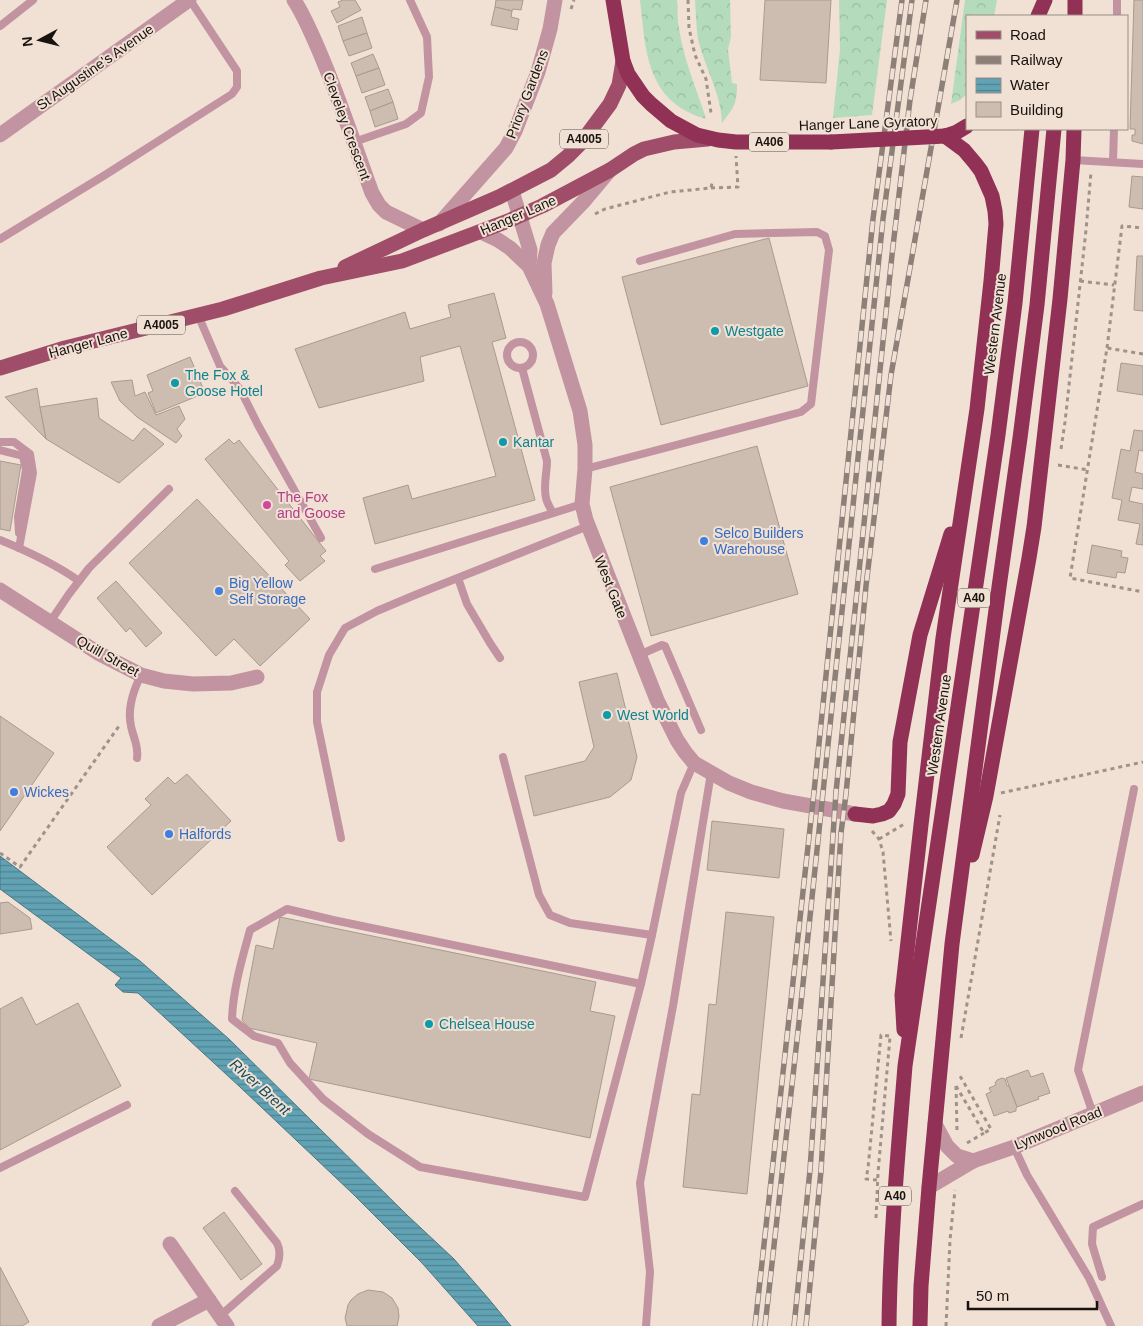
<svg xmlns="http://www.w3.org/2000/svg" width="1143" height="1326" font-family="Helvetica,sans-serif">
<defs>
<pattern id="forest-crowns" width="20" height="18" patternUnits="userSpaceOnUse" patternTransform="scale(1.25)"><rect width="20" height="18" fill="#b4dcbc"/><path d="M2 6a3 3 0 1 1 6 0M12 15a3 3 0 1 1 6 0" fill="none" stroke="#9abca0"/></pattern>
<pattern id="water-rules" width="6" height="5" patternUnits="userSpaceOnUse" patternTransform="scale(1.25)"><rect width="6" height="5" fill="#61a2b4"/><path d="M0 2.5h6" fill="none" stroke="#4f8391"/></pattern>
</defs>
<rect width="100%" height="100%" fill="#f1e0d4"/>
<g fill="url(#forest-crowns)">
<path d="M640 0H677C678 9 677 19 679 28 683 59 697 89 706 119 700 117 693 115 688 112 645 90 645 42 640 0Z"/>
<path d="M695 0H730L731 37 728 49 732 83 737 84C737 105 734 107 722 123 721 93 705 68 698 39 696 27 696 13 695 0Z"/>
<path d="M839 0H887L872 115 833 118 840 49Z"/>
<path d="M965 0H997L994 16H967V94L960 100 951 104Z"/>
</g>
<path fill="url(#water-rules)" stroke="#4b7782" d="M0 856 140 961 229 1039 407 1215 454 1259 488 1298 511 1326H478L422 1263 353 1194 240 1087 138 993 123 992 115 985 121 978 0 889Z"/>
<g fill="#cdbdb1" stroke="#a99a8e">
<path d="M343 0H355L361 10 337 23 331 11 340 7 338 2Z"/>
<path d="M496 0H523L521 10 513 9 512 11 495 7Z"/>
<path d="M765 0H831L826 83 760 80Z"/>
<path d="M1134 0H1143V144L1132 141V135H1135V129H1130Z"/>
<path d="M495 7 512 11 511 17 519 19 517 30 491 25Z"/>
<path d="M362 17 367 33 343 41 338 26Z"/>
<path d="M367 33 372 48 349 56 343 41Z"/>
<path d="M373 54 379 68 356 76 351 63Z"/>
<path d="M379 68 385 85 362 93 356 76Z"/>
<path d="M388 89 393 102 370 111 365 97Z"/>
<path d="M393 102 398 119 375 127 370 111Z"/>
<path d="M1132 176 1143 177V209L1129 207Z"/>
<path d="M769 238 808 386 661 425 622 277Z"/>
<path d="M1137 256H1143V311L1134 310Z"/>
<path d="M494 293 506 338 492 342 535 500 375 544 363 498 408 485 412 499 496 476 460 346 420 357 424 381 319 408 295 349 405 312 410 329 451 317 448 305Z"/>
<path d="M190 357 205 393 156 413 148 393 153 391 147 375Z"/>
<path d="M1121 363 1143 366V395L1117 391Z"/>
<path d="M132 380 135 396 145 392 156 415 179 406 185 419 177 429 182 436 176 443 137 417 120 401 111 382Z"/>
<path d="M37 388 40 407 46 439 5 397Z"/>
<path d="M97 398 99 418 133 441 144 428 164 444 119 483 46 439 40 407Z"/>
<path d="M1134 430 1143 431V451L1139 450 1135 472 1143 474V489L1132 487 1129 501 1143 504V545L1136 544 1140 524 1118 520 1122 500 1112 498 1121 449 1130 451Z"/>
<path d="M229 439 234 444 239 440 326 551 320 556 325 561 300 581 285 565 289 561 205 459Z"/>
<path d="M757 446 798 594 651 636 610 487Z"/>
<path d="M0 461 21 465 10 531 0 529Z"/>
<path d="M197 499 310 619 260 666 234 639 216 656 129 563Z"/>
<path d="M1092 545 1122 551 1121 557 1128 558 1125 573 1117 572 1116 578 1087 573Z"/>
<path d="M116 581 162 633 146 647 130 628 126 632 97 598Z"/>
<path d="M617 673 637 757 631 780 610 797 534 816 525 776 585 761 594 747 579 682Z"/>
<path d="M0 716 54 753 0 831Z"/>
<path d="M187 774 231 821 152 895 107 847 151 805 145 799 168 777 175 784Z"/>
<path d="M712 821 784 829 779 878 707 870Z"/>
<path d="M8 902 30 918 32 929 0 934V903Z"/>
<path d="M726 912 774 917 747 1194 683 1187 692 1094 700 1095 709 1004 716 1005Z"/>
<path d="M280 917 596 982 590 1011 615 1016 590 1138 309 1079 317 1043 249 1028 242 1020 256 945 273 949Z"/>
<path d="M22 997 36 1025 78 1003 121 1086 0 1150V1009Z"/>
<path d="M1028 1070 1031 1077 1043 1073 1050 1093 1038 1097 1039 1099 1017 1107 1006 1078Z"/>
<path d="M1002 1078 1005 1079 1007 1086H1009L1017 1107 1016 1108V1111L1009 1113 1008 1111 994 1116 986 1094 991 1092 989 1088 996 1085 995 1083 997 1080Z"/>
<path d="M224 1212 262 1264 241 1280 203 1228Z"/>
<path d="M0 1267 29 1322 22 1326H0Z"/>
<path d="M368 1290 383 1292 392 1298 398 1308 399 1317 397 1326H347L345 1318 348 1305 351 1300 358 1294Z"/>
</g>
<g fill="none" stroke-linecap="round" stroke-linejoin="round">
<g stroke="#9f9289" stroke-width="3" stroke-dasharray="4 4" stroke-linecap="butt">
<path d="M688 0 689 28 695 55 706 79 711 113"/>
<path d="M571 9 574 0"/>
<path d="M711 188 738 187 736 156"/>
<path d="M595 214 605 209 670 192 711 188 712 183"/>
<path d="M1080 281 1114 285"/>
<path d="M1107 348 1122 226 1143 228"/>
<path d="M1143 354 1107 348 1070 578 1143 592"/>
<path d="M1061 449 1065 422 1086 230 1091 172"/>
<path d="M1058 465 1088 470"/>
<path d="M1001 793 1143 762"/>
<path d="M872 831 879 839 883 852 891 941"/>
<path d="M879 839 906 823"/>
<path d="M0 853 20 867 119 726"/>
<path d="M961 1038 1000 815"/>
<path d="M956 1086 957 1130"/>
<path d="M956 1086 984 1133 991 1129 960 1076"/>
<path d="M967 1143 984 1133"/>
<path d="M877 1180 866 1179 868 1168 881 1035 889 1036"/>
<path d="M876 1218 878 1173 890 1037"/>
<path d="M946 1326 950 1240 955 1190"/>
</g>
<g stroke="#c293a0" stroke-width="8">
<path d="M1117 16V0"/>
<path d="M0 26 33 0"/>
<path d="M354 142 406 124 421 113 429 77 427 37 410 0"/>
<path d="M1073 160 1143 164"/>
<path d="M1113 161 1114 129"/>
<path d="M0 239 105 175 232 94 237 87V71L190 0"/>
<path d="M198 315 220 366 240 389 258 425 321 538"/>
<circle cx="520" cy="355" r="13"/>
<path d="M522 368 547 461C547 473 543 486 546 498 547 503 550 508 553 513"/>
<path d="M0 442H14L30 454 33 473 19 548"/>
<path d="M0 450 23 456 26 470 18 517 19 533"/>
<path d="M585 469 801 412 811 404 829 250 825 236 817 232 735 234 640 261"/>
<path d="M0 540C27 551 55 564 79 581"/>
<path d="M375 569 582 504"/>
<path d="M458 578 467 604 490 643 500 658"/>
<path d="M50 622 69 594 89 568 169 489"/>
<path d="M639 655 662 645 665 646 701 730"/>
<path d="M503 757 539 895 550 915 570 923 652 935 681 793 694 763"/>
<path d="M137 758C139 746 133 737 131 726 127 708 133 691 141 675"/>
<path d="M341 838 317 722V692L329 655 345 628 377 611 415 595 588 526"/>
<path d="M641 984 333 920 287 909 250 930C242 959 233 989 232 1019L254 1036 278 1043 290 1063 323 1099 368 1134 420 1167 585 1197 641 984 652 935"/>
<path d="M1093 1114 1078 1070 1134 789"/>
<path d="M1014 1147 1027 1175 1089 1278 1111 1326"/>
<path d="M0 1168 127 1105"/>
<path d="M1102 1277 1092 1244 1093 1227 1143 1204"/>
<path d="M220 1316 277 1266C280 1258 281 1251 277 1243L235 1191"/>
<path d="M646 1326 650 1272 640 1183 673 1006 711 773"/>
</g>
<g stroke="#c293a0" stroke-width="15">
<path d="M294 0C308 22 317 46 327 70 343 110 357 152 372 193L379 205 386 212 423 230"/>
<path d="M0 135 189 0"/>
<path d="M512 191 530 250 529 266"/>
<path d="M439 224 506 148 515 131 538 72 550 29 555 0"/>
<path d="M481 232 498 240 510 248 529 266 547 304 580 411 585 445V469L582 504 586 520 657 700 677 740 685 752 694 763 729 783 751 792 783 801 855 814"/>
<path d="M545 293 544 263 548 245 553 233 584 201 610 170"/>
<path d="M0 590 98 653 141 675 164 681 193 684 231 683 257 677"/>
<path d="M935 1124 947 1146 957 1156 973 1161"/>
<path d="M929 1187 973 1161 1014 1147 1143 1093"/>
<path d="M170 1244 227 1326"/>
<path d="M159 1326 209 1300"/>
</g>
<g stroke="#9f4d69" stroke-width="15">
<path d="M345 267 423 230 499 197 551 170 568 156 581 143 610 104 619 85 623 61"/>
<path d="M0 368 65 348 223 309 321 278 402 261 508 221 542 206 610 170 634 154 644 149 674 142 708 139"/>
</g>
<g stroke="#903155" stroke-width="15">
<path d="M613 0 623 61 628 74 643 96 651 104 671 121 697 135 718 140 736 142H831"/>
<path d="M1075 0V16"/>
<path d="M1038 16 1045 0"/>
<path d="M945 136 957 132 967 126"/>
<path d="M855 814 873 816 882 814 889 811 894 804 898 794 900 742 920 635 951 534"/>
<path d="M972 855 986 796 1029 558 1034 527 1060 299 1073 160 1074 129"/>
<path d="M904 1030 902 995 921 825 943 638 977 409 991 281 996 224 995 211 992 196 981 171 975 163 964 150 945 136"/>
<path d="M889 1326C890 1239 898 1153 905 1066L998 435 1015 303 1032 129"/>
<path d="M920 1326 921 1286 929 1187 952 944 999 587 1020 438 1037 305 1054 129"/>
</g>
<defs>
<g id="rail">
<path d="M755 1326 814 792 873 219 902 0"/>
<path d="M765 1326 799 1022 883 219 912 0"/>
<path d="M794 1326 810 1170 836 792 892 255 910 100 926 0"/>
<path d="M806 1326 821 1171 841 833 846 794 866 586 891 375 911 262 957 0"/>
</g>
</defs>
<use href="#rail" stroke="#8c8078" stroke-width="5.5"/>
<use href="#rail" stroke="#f1e0d4" stroke-width="4" stroke-dasharray="11" stroke-linecap="butt"/>
<path stroke="#903155" stroke-width="15" d="M831 142 945 136"/>
</g>
<g fill="#0f9aa8" stroke="#f1e0d4" stroke-width="2">
<circle cx="715" cy="331" r="5"/>
<circle cx="175" cy="383" r="5"/>
<circle cx="503" cy="442" r="5"/>
<circle cx="607" cy="715" r="5"/>
<circle cx="429" cy="1024" r="5"/>
</g>
<circle fill="#d1479c" stroke="#f1e0d4" stroke-width="2" cx="267" cy="505" r="5"/>
<g fill="#3f7fe0" stroke="#f1e0d4" stroke-width="2">
<circle cx="704" cy="541" r="5"/>
<circle cx="219" cy="591" r="5"/>
<circle cx="14" cy="792" r="5"/>
<circle cx="169" cy="834" r="5"/>
</g>
<g text-anchor="middle" stroke-width="4" stroke-linejoin="round" paint-order="stroke">
<g fill="#f1e0d4" stroke="#595049" stroke-width="1">
<rect x="560" y="129.5" width="48" height="19" rx="4"/>
<rect x="749" y="132.5" width="40" height="19" rx="4"/>
<rect x="137" y="315.5" width="48" height="19" rx="4"/>
<rect x="958" y="588.5" width="32" height="19" rx="4"/>
<rect x="879" y="1186.5" width="32" height="19" rx="4"/>
</g>
<g font-size="12" font-weight="bold" fill="#18130e">
<text x="584" y="143">A4005</text>
<text x="769" y="146">A406</text>
<text x="161" y="329">A4005</text>
<text x="974" y="602">A40</text>
<text x="895" y="1200">A40</text>
</g>
<g font-size="14" fill="#18130e" stroke="#f1e0d4">
<text transform="translate(95 67) rotate(-35)" y="5">St Augustine's Avenue</text>
<text transform="translate(527 94) rotate(-69)" y="5">Priory Gardens</text>
<text transform="translate(868 123) rotate(-2)" y="5">Hanger Lane Gyratory</text>
<text transform="translate(347 126) rotate(70)" y="5">Cleveley Crescent</text>
<text transform="translate(518 215) rotate(-23)" y="5">Hanger Lane</text>
<text transform="translate(995 324) rotate(-83)" y="5">Western Avenue</text>
<text transform="translate(88 343) rotate(-15)" y="5">Hanger Lane</text>
<text transform="translate(611 587) rotate(68)" y="5">West Gate</text>
<text transform="translate(108 656) rotate(29)" y="5">Quill Street</text>
<text transform="translate(939 725) rotate(-82)" y="5">Western Avenue</text>
<text transform="translate(1058 1128) rotate(-22)" y="5">Lynwood Road</text>
</g>
<g font-size="14" fill="#0d838f" stroke="#f1e0d4" text-anchor="start">
<text x="725" y="336">Westgate</text>
<text x="185" y="380">The Fox &amp;<tspan x="185" dy="16">Goose Hotel</tspan></text>
<text x="513" y="447">Kantar</text>
<text x="617" y="720">West World</text>
<text x="439" y="1029">Chelsea House</text>
</g>
<g font-size="14" fill="#b23c85" stroke="#f1e0d4" text-anchor="start">
<text x="277" y="502">The Fox<tspan x="277" dy="16">and Goose</tspan></text>
</g>
<g font-size="14" fill="#366cbe" stroke="#f1e0d4" text-anchor="start">
<text x="714" y="538">Selco Builders<tspan x="714" dy="16">Warehouse</tspan></text>
<text x="229" y="588">Big Yellow<tspan x="229" dy="16">Self Storage</tspan></text>
<text x="24" y="797">Wickes</text>
<text x="179" y="839">Halfords</text>
</g>
<g font-size="15" font-style="italic" fill="#124c59" stroke="#f1e0d4">
<text transform="translate(260 1087) rotate(42)" y="5">River Brent</text>
</g>
</g>
<rect x="966" y="15" width="162" height="115" fill="#f1e0d4" stroke="#9a8e85"/>
<rect x="976" y="31" width="25" height="8" fill="#9f4d69" stroke="#9a8e85"/>
<text x="1010" y="40" font-size="15" fill="#18130e">Road</text>
<rect x="976" y="56" width="25" height="8" fill="#8c8078" stroke="#9a8e85"/>
<text x="1010" y="65" font-size="15" fill="#18130e">Railway</text>
<rect x="976" y="78" width="25" height="15" fill="url(#water-rules)" stroke="#9a8e85"/>
<text x="1010" y="90" font-size="15" fill="#18130e">Water</text>
<rect x="976" y="102" width="25" height="15" fill="#cdbdb1" stroke="#9a8e85"/>
<text x="1010" y="115" font-size="15" fill="#18130e">Building</text>
<g transform="translate(40 40) rotate(263)" stroke="#f1e0d4" stroke-width="4" paint-order="stroke">
<path d="M0-4L9 19L0 12L-9 19Z" fill="#18130e"/>
<text y="-8" font-size="14" font-weight="bold" text-anchor="middle" fill="#18130e">N</text>
</g>
<path d="M968 1301v8h129v-8" fill="none" stroke="#18130e" stroke-width="2.5"/>
<text x="976" y="1301" font-size="15" fill="#18130e" stroke="#f1e0d4" stroke-width="4" paint-order="stroke">50 m</text>
</svg>
